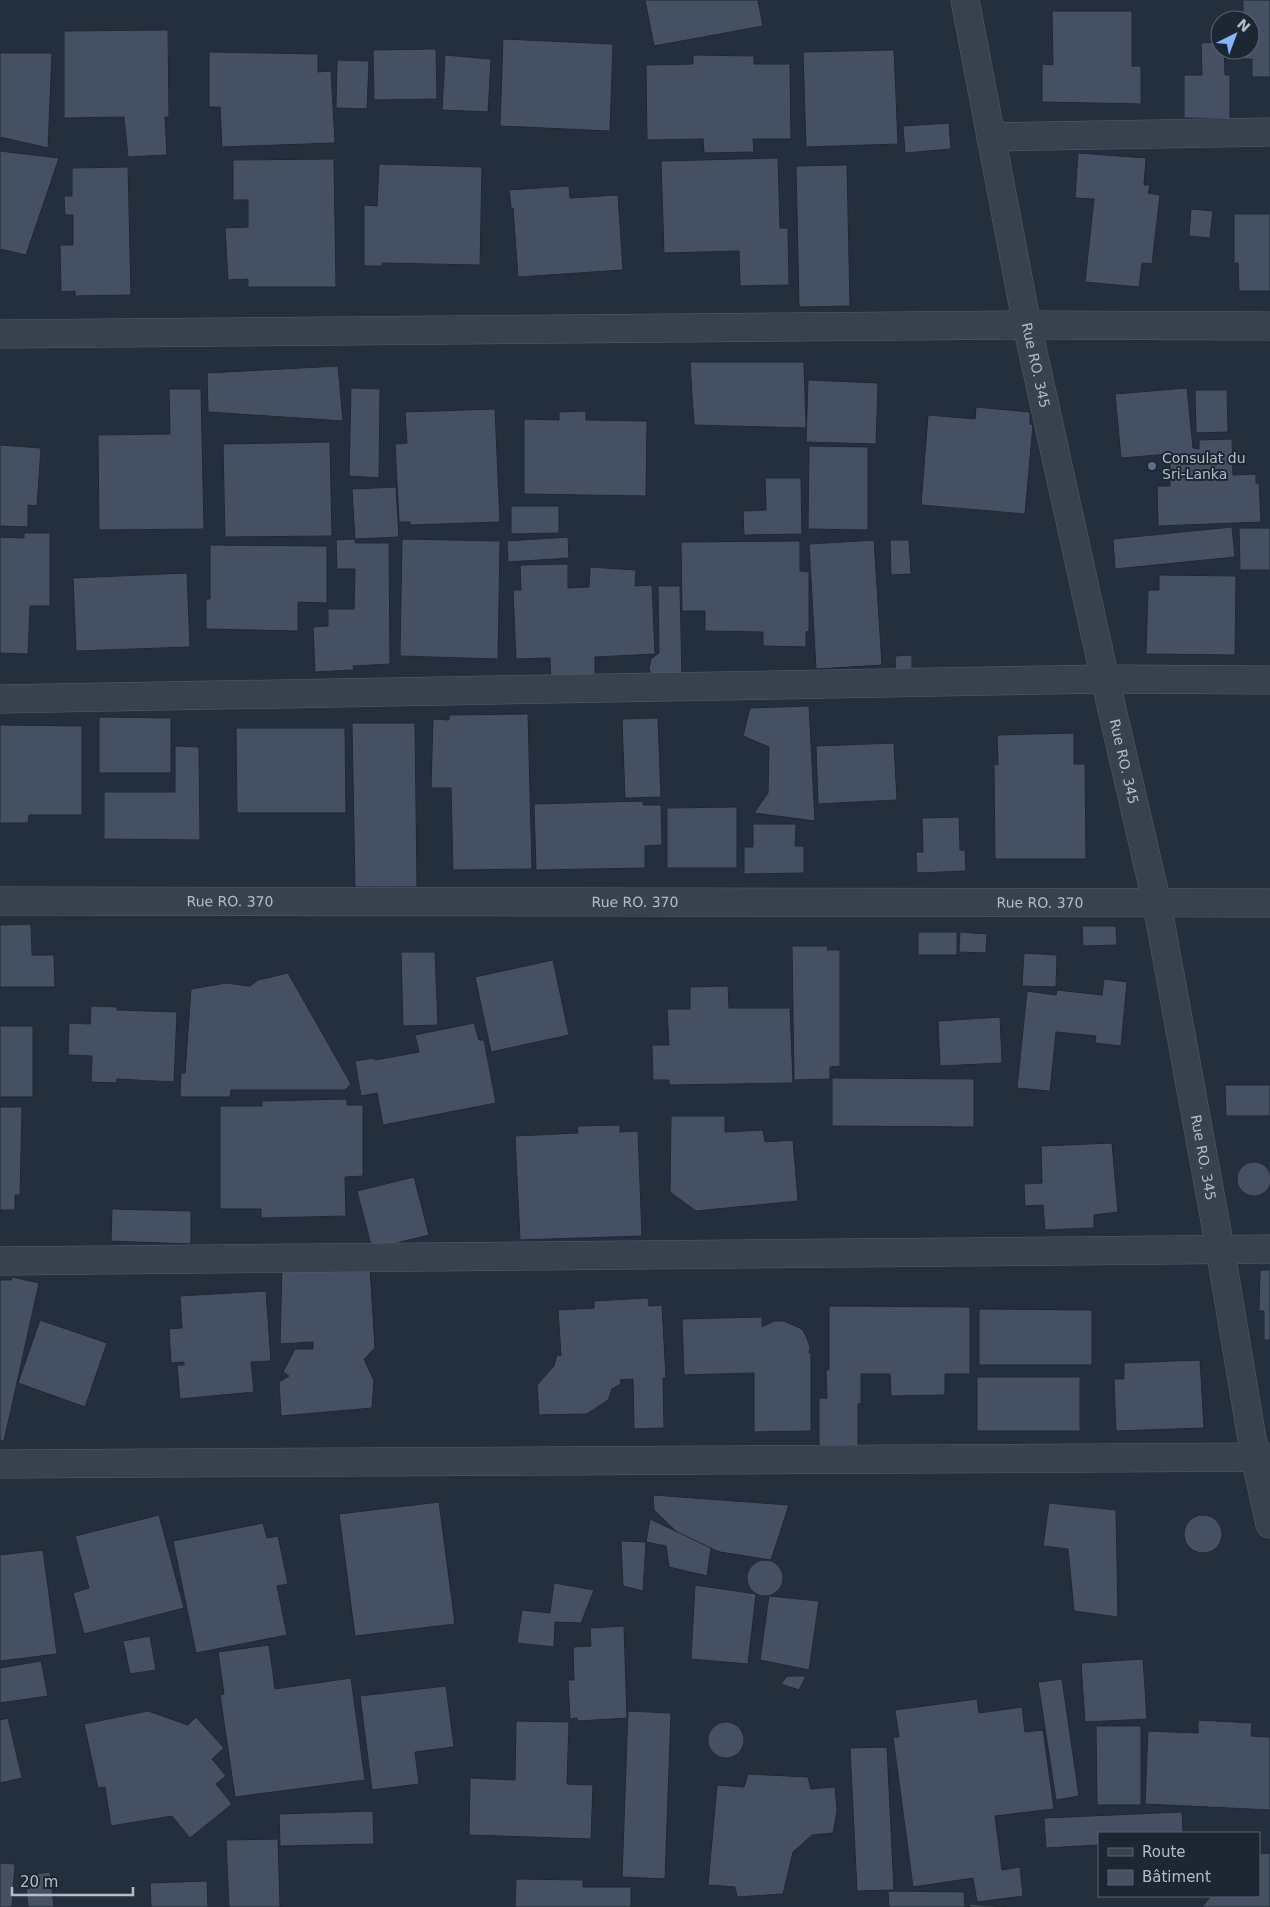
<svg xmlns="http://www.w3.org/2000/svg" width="1270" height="1907" font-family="'DejaVu Sans',sans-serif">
<rect width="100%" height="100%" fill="#242f3e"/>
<g fill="#455162" stroke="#1f2835">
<path d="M645 0H758L763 26 654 46Z"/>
<path d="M1243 0H1270V77H1252V59H1243V50H1250V20H1243Z"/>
<path d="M1052 11H1132V66H1141V104L1042 102V64L1053 65Z"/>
<path d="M168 30 169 117H165L167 155 128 157 124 117 64 118V31Z"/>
<path d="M503 39 613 44 610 131 500 126Z"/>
<path d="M1220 42V50H1224L1225 75H1230V119L1184 118V75H1202L1201 43Z"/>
<path d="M436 49 437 99 374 100 373 50Z"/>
<path d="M894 50 898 144 806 147 803 52Z"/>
<path d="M209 52 318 54V72L331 71 335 143 222 147 220 107H209Z"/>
<path d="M0 53H52L48 148 0 137Z"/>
<path d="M445 55 491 59 488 112 442 110Z"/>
<path d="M693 55 754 56V64H790L791 139H753L754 152 704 153 703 139 647 140 646 65 693 64Z"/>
<path d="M337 60 369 61 367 109 336 108Z"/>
<path d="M949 123 951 149 905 153 903 126Z"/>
<path d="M0 151 59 158 26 255 0 249Z"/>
<path d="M1078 153 1146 158 1144 185H1150L1148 193 1160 195 1152 264 1142 263 1139 287 1085 282 1094 199 1075 198Z"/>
<path d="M778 158 780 228H788L789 285 740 286 739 251 664 253 661 161Z"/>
<path d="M334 159 336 287H248V279L228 280 225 228 248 227V200H233V160Z"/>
<path d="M379 164 482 167 480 265 382 263V266H364V205L377 206Z"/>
<path d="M847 165 850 306 799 307 796 166Z"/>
<path d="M128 167 131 295 75 296V291L61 292 60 245H73V215H65L64 196H72V168Z"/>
<path d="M569 186 570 198 618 195 623 270 518 277 513 208H511L509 190Z"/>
<path d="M1191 209 1213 211 1210 238 1189 236Z"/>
<path d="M1234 214H1270V291H1239L1238 263H1234Z"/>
<path d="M690 362H804L806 428 694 425Z"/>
<path d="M338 366 343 421 208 412 207 373Z"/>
<path d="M808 380 878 383 876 444 806 442Z"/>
<path d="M351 388 380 389 379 478 349 476Z"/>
<path d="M1187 388 1193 448 1199 449V440L1232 439 1233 475 1256 474V483H1259L1261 522 1158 526 1157 486H1170V454L1121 458 1115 394Z"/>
<path d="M169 389H201L204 529 99 530 98 435 170 434Z"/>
<path d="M1195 390H1227L1228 432 1196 433Z"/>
<path d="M976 407 1030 412V424L1033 425 1025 514 921 505 928 415 975 419Z"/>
<path d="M495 409 500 522 410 525V522H399L395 444 407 443 405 412Z"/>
<path d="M586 411V420L647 421 646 496 524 494V419L559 420V412Z"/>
<path d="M330 442 332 536 225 537 223 444Z"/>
<path d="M0 445 41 448 37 506 28 505V527L0 526Z"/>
<path d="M809 446 868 447V530L808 529Z"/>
<path d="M765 478H801L802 534 744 535 743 511 766 510Z"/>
<path d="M396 487 399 537 355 539 352 489Z"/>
<path d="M511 506H559V533L511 534Z"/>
<path d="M1232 527 1235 557 1115 569 1113 539Z"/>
<path d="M1239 528H1270V570H1240Z"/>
<path d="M24 533H50V606H30L28 654 0 653V537L24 538Z"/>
<path d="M568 537 569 558 508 562 507 541Z"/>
<path d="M355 539V543H389L390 664 353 666 354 670 315 672 313 627 328 626V609H354L355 569H337L336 540Z"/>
<path d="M402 539 500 541 498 659 400 656Z"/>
<path d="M874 540 882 665 816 669 809 544Z"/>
<path d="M890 540H909L911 574 891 575Z"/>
<path d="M800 541V571L809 572V631L806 632V647L763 646V632L705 631V611H682L681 542Z"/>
<path d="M210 545 327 546V603L298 602V631L206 629V599H210Z"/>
<path d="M568 564V588L589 587 590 567 636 570 635 586 652 585 655 654 595 657V681L551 682 550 658 516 659 513 590H521L520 565Z"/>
<path d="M187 573 190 647 76 651 73 578Z"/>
<path d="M1159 575 1236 576 1235 655 1146 654 1148 590H1159Z"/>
<path d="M658 586H680L682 680 651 674 649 669 651 659 659 653Z"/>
<path d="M912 655V674H896L895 656Z"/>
<path d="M809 706 815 821 754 813 768 793 769 747 743 736 750 708Z"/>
<path d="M528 714 532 869 453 870 451 788H431L433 719 449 720V715Z"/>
<path d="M99 717 171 718V773H99Z"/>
<path d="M658 718 661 797 625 798 622 719Z"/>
<path d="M352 723H415L417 887H355Z"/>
<path d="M0 725 82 726V815H29L28 823H0Z"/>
<path d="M236 728H345L346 813H237Z"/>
<path d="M1074 733V764H1085L1086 859H995L994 764 998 765 997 735Z"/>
<path d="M894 743 897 800 818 804 816 746Z"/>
<path d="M175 746 199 747 200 840 104 839V792H175Z"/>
<path d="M643 801V805H661L662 845 645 846V868L536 870 534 804Z"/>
<path d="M737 807V868H667V808Z"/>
<path d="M959 817 960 850H965L966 871 917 873 916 852H923L922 818Z"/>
<path d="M753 824H796L795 846H804V873L744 874V847H753Z"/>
<path d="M31 924 32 955H54L55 987H0V925Z"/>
<path d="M1082 926H1116L1117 945 1083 946Z"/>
<rect x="918" y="932" width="39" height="23"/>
<path d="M960 932 987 934 986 953 959 952Z"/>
<path d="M792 946H828L827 950H840V1066L830 1067V1079L794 1080Z"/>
<path d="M401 952H435L438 1025 403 1026Z"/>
<path d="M1024 953 1057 955 1056 987 1022 986Z"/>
<path d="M553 960 569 1035 491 1052 475 977Z"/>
<path d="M288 973 351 1084 345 1090H231L230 1097H180L181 1073H185L191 989 226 983 250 986 258 980Z"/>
<path d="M1104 979 1127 982 1121 1046 1095 1043 1096 1036 1056 1032 1050 1091 1017 1088 1027 991 1056 995 1057 990 1102 995Z"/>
<path d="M728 986 729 1008H790L793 1083 669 1085V1080H653L652 1045H669L667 1009H690V987Z"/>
<path d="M91 1006 117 1007V1010L177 1012 174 1082 117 1079V1083L91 1082 92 1056 68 1055 69 1023 90 1024Z"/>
<path d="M1000 1017 1002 1063 940 1066 938 1021Z"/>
<path d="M474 1023 479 1040H484L496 1103 383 1125 377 1093 361 1096 355 1061 375 1058V1060L419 1052 415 1035Z"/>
<rect x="0" y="1026" width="33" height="71"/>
<path d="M832 1078 974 1079V1127L832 1126Z"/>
<path d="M1225 1085H1270V1116H1226Z"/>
<path d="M347 1099V1105H363V1176L345 1177 346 1216 261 1218V1209H220V1106H262V1101Z"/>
<path d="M0 1107H22L20 1195H15V1210H0Z"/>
<path d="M671 1116H725V1132L763 1130 765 1142 793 1140 798 1201 696 1211 670 1192Z"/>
<path d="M620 1125V1132L638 1131 642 1236 520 1240 515 1136 578 1133 577 1126Z"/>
<path d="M1112 1143 1118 1212 1094 1215V1228L1045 1230 1043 1205 1025 1206 1024 1184 1042 1183 1041 1146Z"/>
<circle cx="1254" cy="1179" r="17"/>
<path d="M414 1177 429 1235 372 1249 357 1191Z"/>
<path d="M112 1209 191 1211V1244L111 1241Z"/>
<path d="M282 1267 370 1268 375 1348 364 1359 374 1381 372 1408 281 1416 279 1382 289 1376 283 1372 295 1349H313V1342L280 1344Z"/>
<path d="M1260 1270H1270V1340H1264V1311H1259Z"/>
<path d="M12 1277 39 1283 4 1441 0 1440V1280H11Z"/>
<path d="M266 1291 271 1361 251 1362 254 1392 180 1399 177 1365H184V1362L171 1363 169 1329 182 1328 180 1296Z"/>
<path d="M648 1298 649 1306 662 1305 666 1378H663L664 1428 634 1429 633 1379 620 1380 621 1384 612 1389 608 1400 587 1414 539 1415 537 1385 554 1366 557 1355 561 1356 558 1310 594 1308V1301Z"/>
<path d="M829 1306 970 1307V1374H945V1395L891 1396 890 1374H861V1403L858 1404V1451L819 1450V1398H827L826 1370H829Z"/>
<path d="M979 1309 1092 1310V1365H979Z"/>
<path d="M762 1317V1327L774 1321H784L802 1329 807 1338 810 1348 809 1353H811V1431L754 1432V1373L684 1375 682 1319Z"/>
<path d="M40 1320 107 1343 85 1407 18 1383Z"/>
<path d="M1200 1360 1204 1428 1116 1431 1114 1379H1124V1363Z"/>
<rect x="977" y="1377" width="103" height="54"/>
<path d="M653 1495 789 1505 771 1560 720 1552 682 1537 654 1510Z"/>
<path d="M439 1502 455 1624 355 1636 339 1514Z"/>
<path d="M1049 1503 1116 1510 1118 1617 1074 1611 1068 1549 1043 1546Z"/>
<path d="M159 1515 184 1608 84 1634 73 1593 89 1588 75 1536Z"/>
<circle cx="1203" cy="1534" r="19"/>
<path d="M650 1519 711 1548 707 1576 669 1567 666 1546 646 1542Z"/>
<path d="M263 1523 267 1538 278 1536 288 1584 277 1586 287 1635 196 1653 173 1541Z"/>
<path d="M621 1541 646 1542 643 1591 623 1586Z"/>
<path d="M43 1550 57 1654 0 1661V1555Z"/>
<circle cx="765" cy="1578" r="18"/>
<path d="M554 1583 594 1590 581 1623 555 1622 554 1647 517 1643 522 1610 550 1613Z"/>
<path d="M695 1585 756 1594 748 1664 691 1659Z"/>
<path d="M769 1596 819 1601 809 1670 760 1660Z"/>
<path d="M624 1626 627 1718 578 1721 577 1718 570 1719 568 1680H574L573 1647 591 1646 590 1628Z"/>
<path d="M150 1636 156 1670 130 1674 123 1641Z"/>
<path d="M269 1645 275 1689 351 1678 365 1780 235 1797 220 1695 224 1694 218 1652Z"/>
<path d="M1143 1659 1147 1719 1085 1722 1081 1663Z"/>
<path d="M41 1661 48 1696 0 1703V1668Z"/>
<path d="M787 1676H806L799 1690 781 1684Z"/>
<path d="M1062 1679 1079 1796 1056 1800 1038 1682Z"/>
<path d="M446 1686 454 1747 415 1752 419 1784 372 1790 360 1696Z"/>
<path d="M977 1699 979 1713 1022 1707 1025 1732 1043 1730 1054 1809 995 1816 1002 1870 1020 1867 1023 1896 977 1902 973 1878 913 1887 893 1737H899L895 1710Z"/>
<path d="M148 1711 188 1725 196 1717 224 1748 212 1759 226 1776 216 1784 232 1804 190 1838 172 1816 111 1826 105 1787 98 1788 84 1724Z"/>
<path d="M628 1711 671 1713 665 1879 622 1877Z"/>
<path d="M8 1718 22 1778 0 1783V1720Z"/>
<path d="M1198 1720 1252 1723 1251 1736 1270 1737V1810L1145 1804 1148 1731 1198 1733Z"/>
<path d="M516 1721 569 1722 567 1784 593 1785 591 1839 469 1835 470 1778 515 1780Z"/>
<circle cx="726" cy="1740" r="18"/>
<path d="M1096 1726H1141V1805H1097Z"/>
<path d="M887 1747 894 1890 857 1891 850 1748Z"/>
<path d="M748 1774 808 1777 811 1789 835 1787 837 1811 833 1833 812 1835 793 1852 783 1894 737 1897 735 1887 708 1885 717 1785 744 1787Z"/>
<path d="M373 1811 374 1844 280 1846 279 1814Z"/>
<path d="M1182 1812 1183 1833H1099V1845L1046 1848 1044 1818Z"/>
<path d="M278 1839 280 1907H229L226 1840Z"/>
<path d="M1270 1853V1907H1202L1211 1896H1259V1854Z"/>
<path d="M0 1863 15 1864 12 1907H0Z"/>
<path d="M50 1872 54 1907H28L25 1875Z"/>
<path d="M516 1879 583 1880V1887H631V1907H515Z"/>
<path d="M207 1881 208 1907H151L150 1883Z"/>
<path d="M888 1891 964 1892 965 1907H889Z"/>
<path d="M970 1904 1005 1907H969Z"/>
</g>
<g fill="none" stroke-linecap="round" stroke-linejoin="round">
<defs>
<g id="minor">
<path id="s1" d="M965 0 1027 325 1105 679 1157 904 1220 1248 1255 1457 1270 1524"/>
<path d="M991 137 1270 132"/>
<path d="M0 699 1105 679 1270 680"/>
<path id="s2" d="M0 901 1270 903"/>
<path d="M0 1261 1270 1249"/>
<path d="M0 1464 1270 1457"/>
</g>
<path id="tertiary" d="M0 334 1027 325 1270 326"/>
</defs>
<use href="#minor" stroke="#565f6c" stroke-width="29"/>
<use href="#tertiary" stroke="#565f6c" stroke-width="29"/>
<use href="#minor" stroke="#38414e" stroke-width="28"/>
<use href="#tertiary" stroke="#38414e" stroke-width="28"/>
</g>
<circle fill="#5c6f8a" stroke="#1d2633" stroke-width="2" cx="1152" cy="466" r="5"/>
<g text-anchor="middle" stroke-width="4" stroke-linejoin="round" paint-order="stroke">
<g font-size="14" fill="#b4bcc9" stroke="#1d2633">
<text dy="5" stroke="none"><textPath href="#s1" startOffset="372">Rue RO. 345</textPath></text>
<text dy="5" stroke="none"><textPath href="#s1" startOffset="778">Rue RO. 345</textPath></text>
<text dy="5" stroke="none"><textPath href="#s2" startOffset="230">Rue RO. 370</textPath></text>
<text dy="5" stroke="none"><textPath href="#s2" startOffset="635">Rue RO. 370</textPath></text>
<text dy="5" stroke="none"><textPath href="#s2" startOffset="1040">Rue RO. 370</textPath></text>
<text dy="5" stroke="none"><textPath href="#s1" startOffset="1182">Rue RO. 345</textPath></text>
</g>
<g font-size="14" fill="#b4bcc9" stroke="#1d2633" text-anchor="start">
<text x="1162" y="463">Consulat du<tspan x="1162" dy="16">Sri-Lanka</tspan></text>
</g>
</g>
<rect x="1098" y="1832" width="162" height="65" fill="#1d2633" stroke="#59626f"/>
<rect x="1108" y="1848" width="25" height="8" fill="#38414e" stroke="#59626f"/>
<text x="1142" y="1857" font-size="15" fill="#b4bcc9">Route</text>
<rect x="1108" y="1870" width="25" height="15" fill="#455162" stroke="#59626f"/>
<text x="1142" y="1882" font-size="15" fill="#b4bcc9">Bâtiment</text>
<g transform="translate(1235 35) rotate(42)"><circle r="24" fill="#1d2633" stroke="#59626f"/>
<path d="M0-4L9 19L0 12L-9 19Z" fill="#8ab4f8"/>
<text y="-8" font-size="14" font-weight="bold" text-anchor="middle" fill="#b4bcc9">N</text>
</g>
<path d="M12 1887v8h121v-8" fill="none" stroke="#b4bcc9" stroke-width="2.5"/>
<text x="20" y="1887" font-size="15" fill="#b4bcc9" stroke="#1d2633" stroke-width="4" paint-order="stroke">20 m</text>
</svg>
